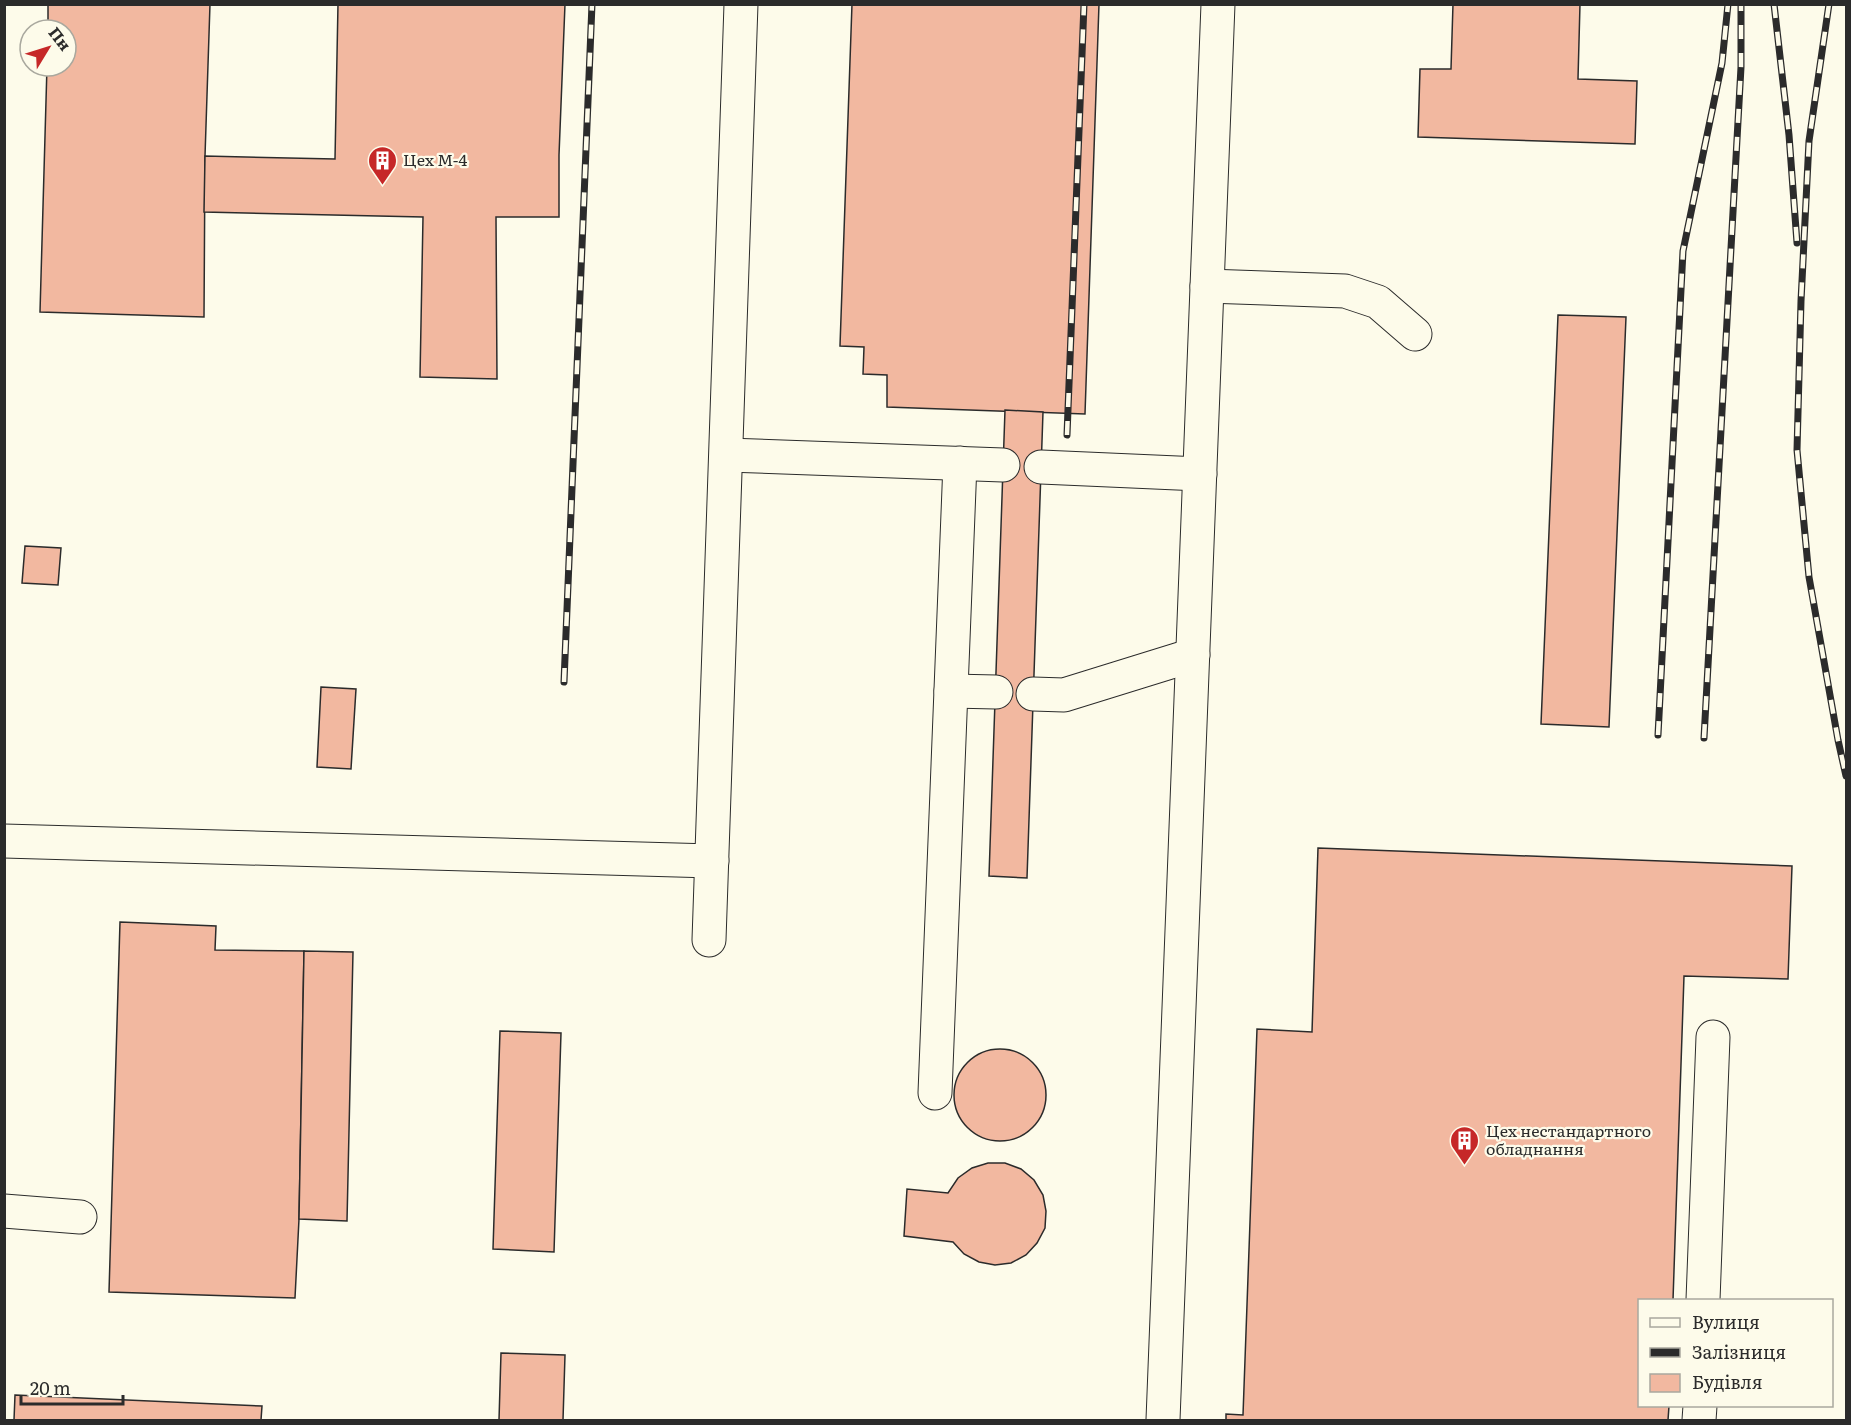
<svg xmlns="http://www.w3.org/2000/svg" width="1851" height="1425" font-family="Literata,serif">
<rect width="100%" height="100%" fill="#fdfbea"/>
<g fill="#f2b8a0" stroke="#2b2b2b" stroke-width="1.5">
<path d="M48 4H210L205 156 204 317 40 312 47 66H66V30H48Z"/>
<path d="M338 4H565L559 155V217H496L497 379 420 377 423 217 204 212 205 156 335 159Z"/>
<path d="M852 4H1099L1085 414 887 407V375L863 374 864 347 840 346Z"/>
<path d="M1453 4H1580L1578 79 1637 81 1635 144 1418 137 1420 69H1451Z"/>
<path d="M1558 315 1626 317 1609 727 1541 724Z"/>
<path d="M1005 410 1043 412 1027 878 989 876Z"/>
<path d="M25 546 61 548 58 585 22 583Z"/>
<path d="M321 687 356 689 351 769 317 767Z"/>
<path d="M1318 848 1792 866 1788 979 1684 976 1673 1300H1640V1406H1669L1668 1420H1226V1414L1243 1415 1257 1029 1312 1032Z"/>
<path d="M120 922 216 926 215 950 304 951 299 1219 295 1298 109 1292Z"/>
<path d="M304 951 353 952 347 1221 299 1219Z"/>
<path d="M500 1031 561 1033 554 1252 493 1249Z"/>
<circle cx="1000" cy="1095" r="46"/>
<path d="M988 1163H1005L1021 1169 1034 1180 1043 1195 1046 1211 1045 1228 1037 1243 1026 1255 1011 1263 995 1265 979 1262 964 1254 953 1242 904 1236 907 1189 948 1193 958 1178 972 1168Z"/>
<path d="M501 1353 565 1355 563 1420H499Z"/>
<path d="M15 1395 262 1406 261 1420H14Z"/>
</g>
<g fill="none" stroke-linecap="round" stroke-linejoin="round">
<defs>
<g id="minor">
<path d="M1207 286 1345 291 1378 302 1415 334"/>
<path d="M727 455 1003 465"/>
<path d="M1041 467 1200 474"/>
<path d="M951 691 996 692"/>
<path d="M1033 694 1064 695 1193 655"/>
<path d="M4 841 712 861"/>
<path d="M709 940 741 4"/>
<path d="M935 1093 960 463"/>
<path d="M4 1211 80 1217"/>
<path d="M1703 1300 1713 1037"/>
<path d="M1163 1420 1218 4"/>
<path d="M1699 1420 1700 1406"/>
</g>
</defs>
<use href="#minor" stroke="#2b2b2b" stroke-width="35"/>
<use href="#minor" stroke="#fdfbea" stroke-width="33"/>
<defs>
<g id="rail">
<path d="M1774 4 1789 135 1797 243"/>
<path d="M1829 4 1809 141 1801 301 1797 450 1809 577 1838 740 1846 776"/>
<path d="M1067 435 1084 4"/>
<path d="M564 682 592 4"/>
<path d="M1658 735 1683 251 1722 63 1728 4"/>
<path d="M1704 738 1741 67V4"/>
</g>
</defs>
<use href="#rail" stroke="#2b2b2b" stroke-width="7"/>
<use href="#rail" stroke="#fdfbea" stroke-width="4.5" stroke-dasharray="14" stroke-linecap="butt"/>
</g>
<defs>
<symbol id="building-pin" viewBox="-11 -11 22 30"><path d="M0 17L-7.5 6A9.5 9.5 0 1 1 7.5 6Z" fill="#c62828" stroke="#fdfbea"/><path d="M-4-6H4V6H1V3H-1V6H-4ZM-2.5-4.3h1.7v1.8h-1.7ZM.8-4.3h1.7v1.8H.8ZM-2.5-1h1.7V.8h-1.7ZM.8-1h1.7V.8H.8Z" fill="#fff"/></symbol>
</defs>
<g fill-rule="evenodd">
<use href="#building-pin" x="366" y="144" width="33" height="45"/>
<use href="#building-pin" x="1448" y="1124" width="33" height="45"/>
</g>
<g text-anchor="middle" stroke-width="4.5" stroke-linejoin="round" paint-order="stroke">
<g font-size="16" fill="#2b2b2b" stroke="#fdfbea" text-anchor="start">
<text x="403" y="166">Цех М-4</text>
<text x="1486" y="1137">Цех нестандартного<tspan x="1486" dy="18">обладнання</tspan></text>
</g>
</g>
<rect width="1851" height="1425" fill="none" stroke="#2b2b2b" stroke-width="12"/>
<rect x="1638" y="1299" width="195" height="108" fill="#fdfbea" stroke="#a9a89e" stroke-width="1.5"/>
<rect x="1650" y="1318" width="30" height="9" fill="#fdfbea" stroke="#a9a89e" stroke-width="1.5"/>
<text x="1692" y="1329" font-size="18" fill="#2b2b2b">Вулиця</text>
<rect x="1650" y="1348" width="30" height="9" fill="#2b2b2b" stroke="#a9a89e" stroke-width="1.5"/>
<text x="1692" y="1359" font-size="18" fill="#2b2b2b">Залізниця</text>
<rect x="1650" y="1374" width="30" height="18" fill="#f2b8a0" stroke="#a9a89e" stroke-width="1.5"/>
<text x="1692" y="1389" font-size="18" fill="#2b2b2b">Будівля</text>
<g transform="translate(48 48) rotate(52)"><circle r="28" fill="#fdfbea" stroke="#a9a89e" stroke-width="1.5"/>
<path d="M0-4.5L10 22L0 15L-10 22Z" fill="#c62828"/>
<text y="-9" font-size="16" font-weight="bold" text-anchor="middle" fill="#2b2b2b">Пн</text>
</g>
<path d="M21 1395v9h102v-9" fill="none" stroke="#2b2b2b" stroke-width="3"/>
<text x="30" y="1395" font-size="18" fill="#2b2b2b" stroke="#fdfbea" stroke-width="4.5" paint-order="stroke">20 m</text>
</svg>
